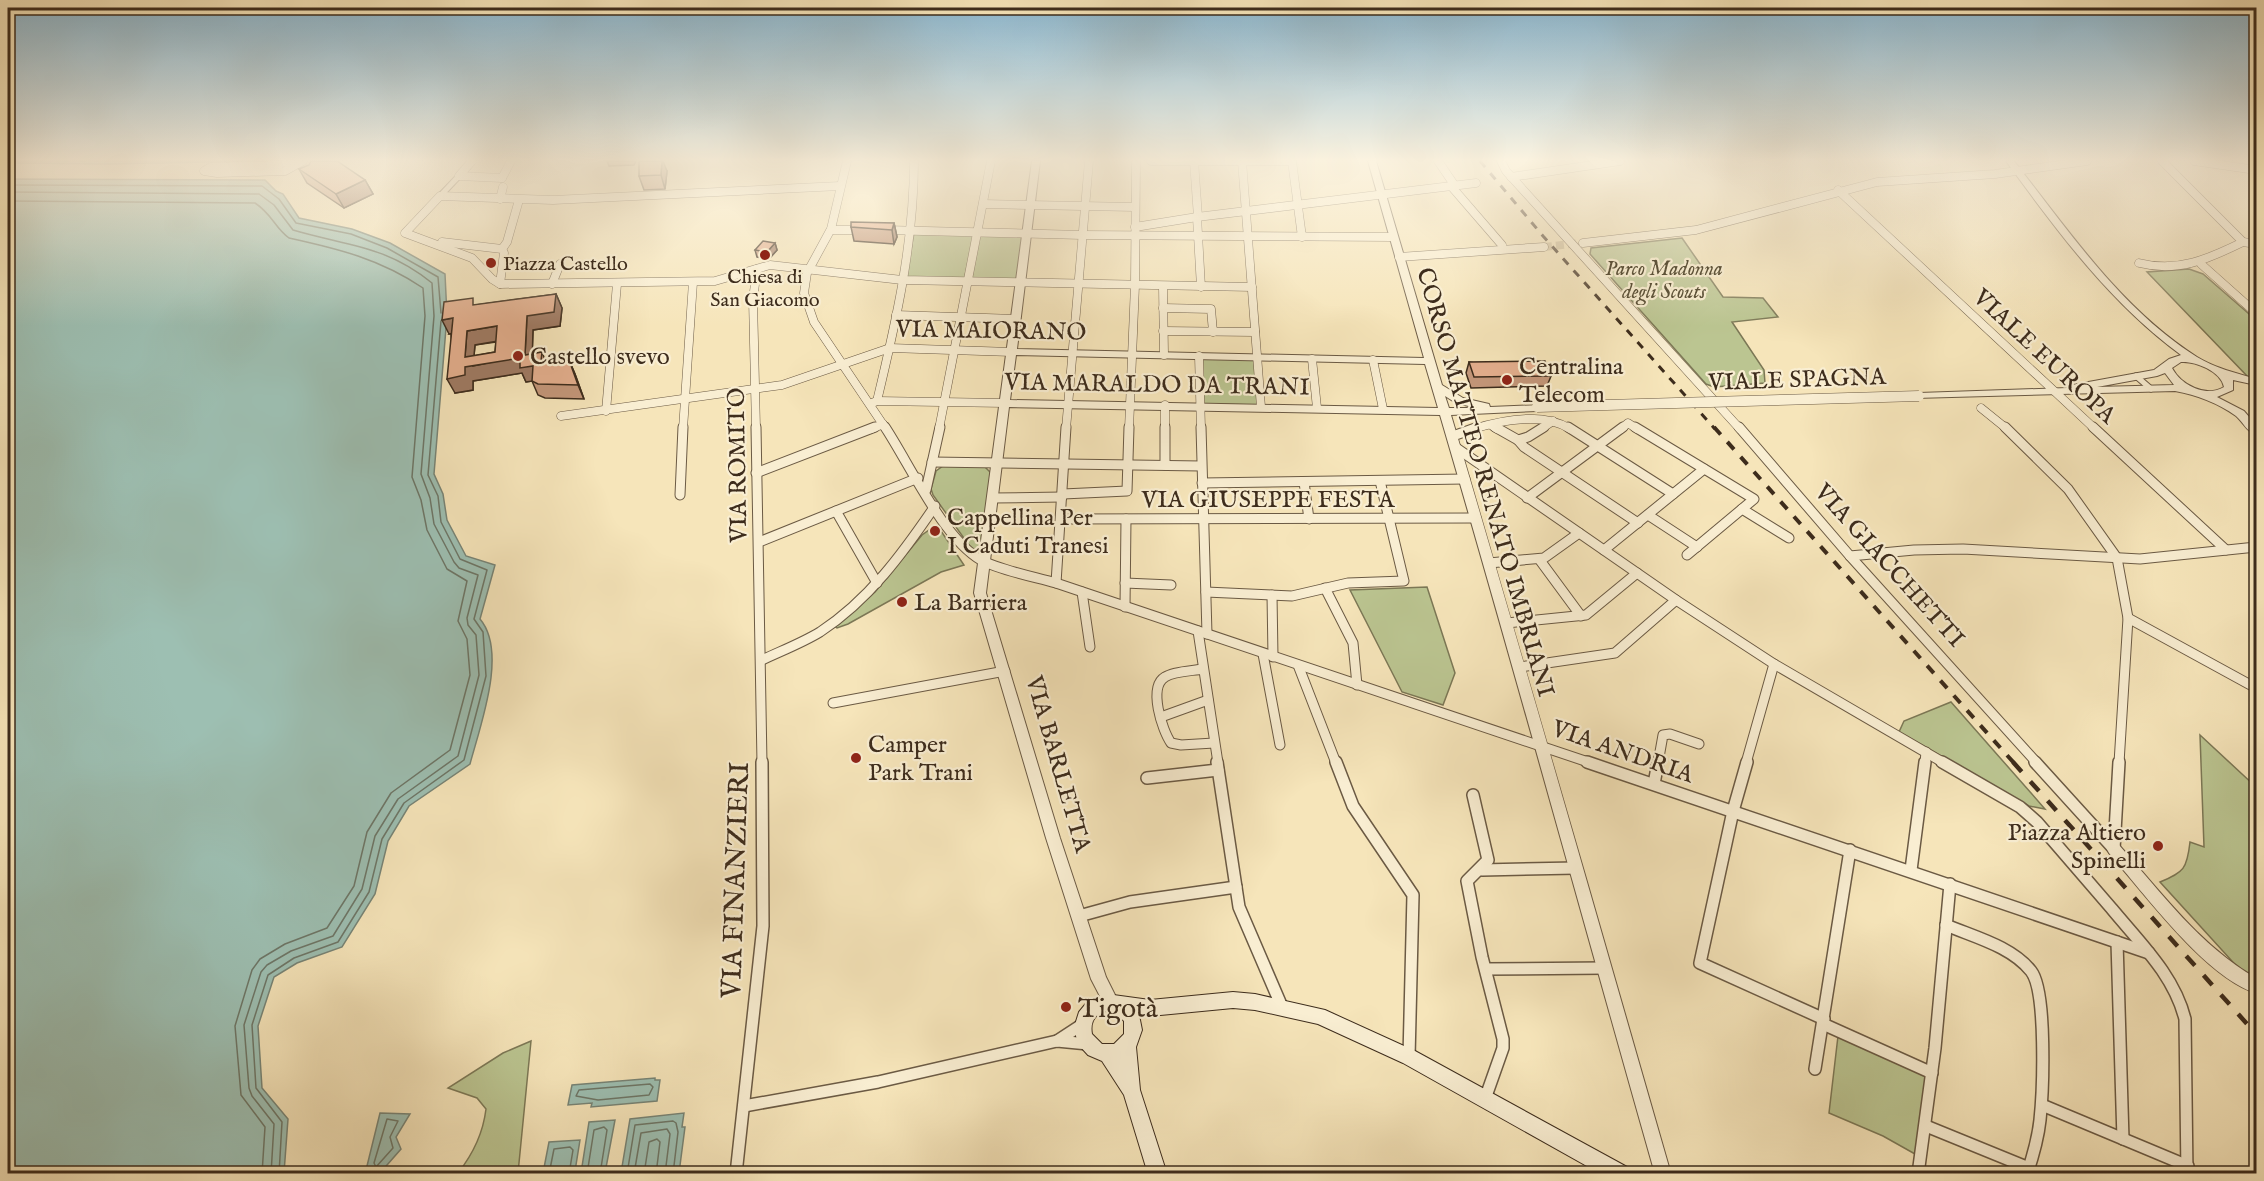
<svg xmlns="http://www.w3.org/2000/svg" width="2264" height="1181" font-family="'IM FELL English',serif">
<rect width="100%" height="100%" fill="#f6e5ba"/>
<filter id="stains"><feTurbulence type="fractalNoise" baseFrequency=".00333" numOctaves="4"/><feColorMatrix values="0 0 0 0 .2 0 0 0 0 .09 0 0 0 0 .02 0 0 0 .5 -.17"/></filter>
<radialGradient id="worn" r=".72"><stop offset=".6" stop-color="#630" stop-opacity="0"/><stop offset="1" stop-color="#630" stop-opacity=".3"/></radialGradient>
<g fill="#bbc591" stroke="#7c7856" stroke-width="1.5">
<path d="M914 233 974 234 964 281 906 278Z"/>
<path d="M980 234 1023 235 1018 281H971Z"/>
<path d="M1682 238 1723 297 1763 298 1778 317 1732 322 1764 370 1765 383 1714 387 1706 384 1590 254 1591 248Z"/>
<path d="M2189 269 2203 274 2256 320V379L2249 378 2147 272Z"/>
<path d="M1202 358 1254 359 1258 405 1203 404Z"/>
<path d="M943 466 985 467 991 473 981 546 978 550 971 548 933 495 931 489 936 471Z"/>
<path d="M929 530 933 535 941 531 964 565 941 572 848 624 837 628 834 626 875 592 922 535Z"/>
<path d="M1427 587 1455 673 1443 705 1402 692 1350 590Z"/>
<path d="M1951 702 2045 809 2029 806 1899 732 1904 721Z"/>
<path d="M2200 735 2256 787V836L2253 835 2256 840V979L2241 971 2160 882C2184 872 2187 869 2190 842L2204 847Z"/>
<path d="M1838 1036 1927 1076 1915 1154 1883 1136 1829 1113Z"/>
<path d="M531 1041 518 1173H458C473 1154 483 1134 486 1109L477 1098 448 1088 503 1053Z"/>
</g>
<g fill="#9dbfb2" stroke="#778476" stroke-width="1.5">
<path d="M8 161H258L109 164 8 163Z"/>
<path d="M8 179 265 180 276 191 283 194 299 218 352 229 390 243 445 274 447 316 434 474 443 494 447 520 466 556 495 565 480 619C508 652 480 726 470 764L409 806 388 841 375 894 342 947 297 963 274 977 258 1026 262 1088 288 1119 284 1173 8 1174Z"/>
<path d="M655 1078V1080H660L657 1101 591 1107 592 1103 568 1105 572 1085Z"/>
<path d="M380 1113 410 1114 396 1137 401 1149 380 1173H359L367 1166Z"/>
<path d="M684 1113 682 1127H685L679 1173H621L630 1119Z"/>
<path d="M615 1120 605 1173H581L589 1122Z"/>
<path d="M580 1140 575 1171 543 1173 549 1142Z"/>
</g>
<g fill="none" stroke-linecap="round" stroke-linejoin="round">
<g stroke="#6d7667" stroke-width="1.5">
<path d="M8 185 262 186 279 199 296 223 351 234 387 248 438 277 441 313"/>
<path d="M8 192 259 194 274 205 293 230C347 246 385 245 432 283L434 316 421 474 430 498 434 524 454 562 459 568 478 575 467 618 468 625 476 635 479 675 458 756 398 799 375 836 362 889 333 936 291 951 267 965 261 972 244 1025 249 1088 252 1096 274 1124 271 1174"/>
<path d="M8 201 255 203C272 214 275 228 289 238 339 249 380 259 423 288L425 316 412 477 421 500 427 530 447 569 467 581 458 621 467 639 470 675 450 750 391 793 367 832 354 886 327 928 285 944 260 959 252 970 235 1026 241 1095 265 1127 262 1174"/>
<path d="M650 1084 653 1087 649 1095 598 1100 576 1096 579 1090Z"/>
<path d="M387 1119 398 1121 390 1137 393 1148 376 1167 374 1163Z"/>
<path d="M279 1174 282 1122 256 1088 252 1025 268 975 294 958 338 942 369 892 382 839 404 803 464 760 486 676 483 632 474 619 487 570 460 559 441 522 438 496 428 475 441 321"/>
<path d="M549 1174 554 1149 570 1147 573 1150 569 1174"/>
<path d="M587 1174 594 1130 604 1127 607 1130 600 1174"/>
<path d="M627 1174 635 1125 673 1121 676 1123 678 1132 673 1174"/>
<path d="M634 1174 641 1133 667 1129 670 1134 665 1174"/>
<path d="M644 1174 649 1142 657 1139 660 1142 656 1174"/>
</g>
<path stroke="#d1c09a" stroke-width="8" stroke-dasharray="8 4" stroke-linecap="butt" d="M1544 247 1580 243"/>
<defs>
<g id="pedestrian">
<path d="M440 196 459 176"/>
<path d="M2136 376 2151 389"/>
</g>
<g id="minor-far2">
<path d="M290 161 275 165 211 167 204 171 217 173 285 171 303 161"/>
<path d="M472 161 459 176 502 178"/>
<path d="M847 161 831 229 807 273 804 293 814 322 886 429"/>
<path d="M1151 161H1292"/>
<path d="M1194 161 1198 217"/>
<path d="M1242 161 1261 407"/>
<path d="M1292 161 1302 237"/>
<path d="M1438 161 1455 186"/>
<path d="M1501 161 1506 171 1740 429"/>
<path d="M2194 161 2256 170"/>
<path d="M1511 177 1620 161"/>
<path d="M502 178 511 161"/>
<path d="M840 186 553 200 440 196 405 233 472 258 492 279 500 284 715 281 770 265 902 280 1252 287"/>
<path d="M1451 186 1502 245"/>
<path d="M1838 190 2095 429"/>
<path d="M500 199 503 187"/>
<path d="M983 204 1135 207"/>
<path d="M1197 217 1201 287"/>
<path d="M1135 227 1197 217 1476 183"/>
<path d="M831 230H862"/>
<path d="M885 230 1082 235 1393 237"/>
<path d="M442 242 502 249 504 253 500 284"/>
<path d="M2243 242 2256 244"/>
<path d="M1583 243 1696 230 1877 182 1995 174 2087 161"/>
<path d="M502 249 507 242 519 200"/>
<path d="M1399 257 1544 247"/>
<path d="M2139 263C2178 273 2208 259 2243 242L2162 161"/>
<path d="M2201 264 2256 313"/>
<path d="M552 284 560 264"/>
<path d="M1163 286 1164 355"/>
<path d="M1163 308 1211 309 1213 332"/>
<path d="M896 315 1016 319"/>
<path d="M1163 331 1255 332"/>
<path d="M1199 356 1201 429"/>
<path d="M1312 359 1317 408"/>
<path d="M1373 360 1383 409"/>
<path d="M877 401C896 322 914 243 914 161"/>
<path d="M872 403 877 401 1005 403"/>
<path d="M1165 405V429"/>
<path d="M1981 408 2007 429"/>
<path d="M606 411 617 284"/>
<path d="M561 416 782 385 890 348 1012 352"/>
<path d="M1491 425 1497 429"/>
<path d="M683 429 693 282"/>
<path d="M756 429 753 299 757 269"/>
<path d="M871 429 883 424"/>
<path d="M939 429 991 161"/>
<path d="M1066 429 1089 161"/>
<path d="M1129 429 1135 285 1136 161"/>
<path d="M1473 429C1502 420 1544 412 1570 429"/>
<path d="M1541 429 1553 421"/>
<path d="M1621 429 1628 423 1637 429"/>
</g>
<g id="minor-far1">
<path d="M756 427 762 763"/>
<path d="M885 427C910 465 943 538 981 560 999 570 1035 577 1056 583L1591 763"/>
<path d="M1165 427V465"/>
<path d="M1201 427 1207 634"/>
<path d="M1495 427 1518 440 1528 437 1544 427"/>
<path d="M1568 427 1673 494"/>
<path d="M1635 427 1754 499 1687 555"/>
<path d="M1739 427 1850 556 2037 763"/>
<path d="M2005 427 2068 489 2117 558 2128 618 2119 763"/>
<path d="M2093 427 2226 550"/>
<path d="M1453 436 1478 427"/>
<path d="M1518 440 1524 447 1638 523"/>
<path d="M1455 447 1676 600 1774 664 1944 763"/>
<path d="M932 462 1201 466"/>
<path d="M756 473 875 427"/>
<path d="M1304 482 1309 519"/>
<path d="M1202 483 1465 479"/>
<path d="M926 490 940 427"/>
<path d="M1063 494 1127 491 1129 427"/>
<path d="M680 495 683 427"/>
<path d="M992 498 1062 497"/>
<path d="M1527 498 1623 427"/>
<path d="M1742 509 1789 538"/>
<path d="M836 511 877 583"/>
<path d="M1648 515 1697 547"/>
<path d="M1061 519 1476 518"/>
<path d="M759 542 918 478"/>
<path d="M1604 550 1704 469"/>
<path d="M1850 556 1914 550 1963 549 2140 559 2256 547"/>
<path d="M1539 559 1581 616"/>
<path d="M1489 563 1544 558 1579 533"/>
<path d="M1056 583 1066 427"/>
<path d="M1125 583 1171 585"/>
<path d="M1325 588 1353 643 1357 685"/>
<path d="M1082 592 1090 647"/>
<path d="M1206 592 1292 596 1348 583 1404 581 1380 481"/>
<path d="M1272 595 1273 657"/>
<path d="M1125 607 1126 519"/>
<path d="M2128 618 2256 688"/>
<path d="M1507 623 1586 615 1637 573"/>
<path d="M1198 631 1218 763"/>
<path d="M1263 654 1280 745"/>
<path d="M762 660C781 651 802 643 820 632 869 600 903 553 935 506"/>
<path d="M1298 665 1336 763"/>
<path d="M1520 667 1615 653 1676 600"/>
<path d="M1203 669C1192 671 1174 671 1165 677 1148 687 1162 730 1171 743L1181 745 1214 743"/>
<path d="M833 703 1005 671"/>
<path d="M1161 717 1208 700"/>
<path d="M1658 763 1663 735 1670 734 1699 744"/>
<path d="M1746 763 1774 664"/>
<path d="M1925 763 1926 752"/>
</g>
<g id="minor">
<path d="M1217 762 1239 907 1282 1007"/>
<path d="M1336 762 1353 806 1413 895 1409 1057"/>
<path d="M1587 762 2149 953"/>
<path d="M1747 762 1733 811 1700 963 1824 1019"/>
<path d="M1942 762 2020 807 2037 822C2062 851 2087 880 2112 909 2140 943 2174 975 2185 1019L2187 1174"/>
<path d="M2035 762 2114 849"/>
<path d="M1147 778 1218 770"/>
<path d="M1654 784 1658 762"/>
<path d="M1473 795 1488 860 1467 881 1482 957 1503 1039V1048L1485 1099"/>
<path d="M2114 849 2119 762"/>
<path d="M1482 870 1576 868"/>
<path d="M1911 870 1925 762"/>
<path d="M1079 916 1130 902 1236 887"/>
<path d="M1946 925C1974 937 2011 946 2031 971 2047 991 2043 1092 2040 1120 2038 1139 2033 1156 2027 1174"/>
<path d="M2117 942 2123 1139"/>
<path d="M1486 969 1605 968"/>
<path d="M1823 1024 1932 1073"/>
<path d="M1057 1041 1083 1024"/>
<path d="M1815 1069 1850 850"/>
<path d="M2042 1105 2188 1166"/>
<path d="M744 1106 878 1082 1057 1041 1088 1044"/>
<path d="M1926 1126 2029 1168"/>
<path d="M736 1174 763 926 762 762"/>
<path d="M1918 1174 1935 1048 1950 884"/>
</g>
<g id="tertiary">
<path d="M1032 161H1040L1017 349 1424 358 1368 161H1376L1442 385 1463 398 1489 404 1490 407 1541 405 1542 407 1537 411 1451 415C1526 667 1598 921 1671 1174H1655C1583 921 1514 667 1440 415L1009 407 986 593 1060 838 1106 977 1119 1003 1116 1008 1111 1010 1106 1008 1091 979 1046 838 974 593ZM1016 355 1425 364 1438 408 1010 400ZM1445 396 1456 403 1477 408H1449Z"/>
<path d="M2006 161H2014C2068 230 2121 309 2197 357 2215 368 2236 373 2256 379V385L2233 380V390L2217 397 2244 411 2256 425V435C2247 432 2243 422 2236 416 2218 403 2197 395 2175 391L1915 398 1914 396 1919 393 2067 388 2072 385 2154 370 2169 359 2181 355C2111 304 2057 231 2006 161ZM2181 362C2195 361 2221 371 2224 387 2206 398 2181 385 2172 368ZM2165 373 2174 385 2097 387 2157 376Z"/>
<path d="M2114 843 2119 845C2161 892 2200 946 2256 978V993C2206 978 2144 893 2109 853L2107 849 2109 845Z"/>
</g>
<path id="secondary" d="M1233 992 1255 994 1325 1010 1415 1051 1627 1167 1629 1174H1601L1403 1063 1318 1024 1255 1010 1233 1008 1150 1016 1139 1015 1142 1030 1136 1047 1140 1090 1167 1174H1148L1124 1095 1102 1061 1088 1055 1078 1044 1074 1028 1079 1012 1088 1001 1106 994 1150 1000ZM1106 1011 1114 1012 1124 1021V1034L1114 1044H1102L1092 1034C1090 1023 1094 1014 1106 1011Z"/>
</defs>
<use href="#pedestrian" stroke="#6b5a44" stroke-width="7"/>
<use href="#minor-far2" stroke="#6b5a44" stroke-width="9"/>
<use href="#minor-far1" stroke="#6b5a44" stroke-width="11"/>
<use href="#minor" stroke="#6b5a44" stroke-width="14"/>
<use href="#tertiary" stroke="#6b5a44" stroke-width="2"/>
<use href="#secondary" stroke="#3d2c1c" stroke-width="2"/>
<use href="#pedestrian" stroke="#f9eed2" stroke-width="5"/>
<use href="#minor-far2" stroke="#f9eed2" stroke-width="8"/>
<use href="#minor-far1" stroke="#f9eed2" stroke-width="9"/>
<use href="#minor" stroke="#f9eed2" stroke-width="11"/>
<use href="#tertiary" fill="#f9eed2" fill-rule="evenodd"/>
<use href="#secondary" fill="#f9eed2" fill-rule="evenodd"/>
<path stroke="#3d2c1c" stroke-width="3" stroke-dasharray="8 8" stroke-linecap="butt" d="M1480 161 1543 236 1715 429"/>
<path stroke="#3d2c1c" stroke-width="4" stroke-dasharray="10 10" stroke-linecap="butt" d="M1714 427 2014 763"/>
<path stroke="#3d2c1c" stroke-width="4.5" stroke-dasharray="13 13" stroke-linecap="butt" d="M2013 762 2256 1034"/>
<defs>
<path id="tertiary-bridge" d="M1537 407 1919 396"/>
</defs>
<use href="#tertiary-bridge" stroke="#6b5a44" stroke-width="11" stroke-linecap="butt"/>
<use href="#tertiary-bridge" stroke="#f9eed2" stroke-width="10"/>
</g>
<g fill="#c39679" stroke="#3d2c1c" stroke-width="1.5" fill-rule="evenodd">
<path d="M607 161H636L634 165 609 166Z"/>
<path d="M299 169 365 180 373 194 344 208 307 183Z"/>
<path d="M667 171 665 189 644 190 639 176Z"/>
<path d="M894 223 897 237 894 244 854 241 851 227Z"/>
<path d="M775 243 777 250 769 259 757 257 755 250Z"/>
<path d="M556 294 562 308 560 326 533 330 532 354 542 352 545 360H569L575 374 584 399 545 398 538 395 532 381 526 382 522 373 473 381V390L455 393 451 334H449L476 305ZM496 342 495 352 474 356 475 345Z"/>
<path d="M1469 362 1551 376 1547 386 1471 388 1466 373Z"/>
</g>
<g fill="#9f7a63" stroke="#3d2c1c" stroke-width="1.5">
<path d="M662 161H663L667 171 665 189 661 175Z"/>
<path d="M365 180 373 194 344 208 336 194Z"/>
<path d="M894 223 897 237 894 244 892 230Z"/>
<path d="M775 243 777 250 769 259 767 252Z"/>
<path d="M556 294 562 308 560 326 533 330 532 366H533L540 380 526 382 522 373 473 381V390L455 393 447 379 465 357 467 331 497 326 504 340 475 345 473 366 525 355 527 316Z"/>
<path d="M453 318 460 332 449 334 442 320Z"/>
<path d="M569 360 575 374 584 399 578 385Z"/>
</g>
<g fill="#e3ae8d" stroke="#3d2c1c" stroke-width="1.5" fill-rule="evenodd">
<path d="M311 161H337L365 180 336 194 299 169 309 165Z"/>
<path d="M639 161H662L661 175 639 176Z"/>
<path d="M851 222 894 223 892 230 851 227Z"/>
<path d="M763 241 775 243 767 252 755 250Z"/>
<path d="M556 294 554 312 527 316 525 355 542 352 541 361 564 358 569 360 578 385 538 384 532 381 533 366 520 368V358L465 367V375L447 379 453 318 442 320 444 302 473 298V305ZM497 326 495 352 465 357 467 331Z"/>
<path d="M1545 361 1551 376 1474 377 1469 362Z"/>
</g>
<linearGradient id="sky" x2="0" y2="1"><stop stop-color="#8ab8d2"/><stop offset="0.49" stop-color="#fbf3e0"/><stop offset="1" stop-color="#fbf3e0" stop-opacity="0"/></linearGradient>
<rect width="2264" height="326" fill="url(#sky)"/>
<g fill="#8f2418" stroke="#f9eed2" stroke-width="2">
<circle cx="765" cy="255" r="6"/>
<circle cx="491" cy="263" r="6"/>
<circle cx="518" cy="356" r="6"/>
<circle cx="1507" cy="380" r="6"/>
<circle cx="935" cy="531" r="6"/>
<circle cx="902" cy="602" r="6"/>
<circle cx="856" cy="758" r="6"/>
<circle cx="2158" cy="846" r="6"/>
<circle cx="1066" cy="1007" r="6"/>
</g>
<g text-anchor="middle" stroke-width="4.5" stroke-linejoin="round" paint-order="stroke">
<g font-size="20" fill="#3d2c1c" stroke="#f9eed2" text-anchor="start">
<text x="503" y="270">Piazza Castello</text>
<text x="765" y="283" text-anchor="middle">Chiesa di<tspan x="765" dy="23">San Giacomo</tspan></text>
</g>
<g font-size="20" font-style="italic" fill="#5c5239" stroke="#f9eed2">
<text x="1664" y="275">Parco Madonna<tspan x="1664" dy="23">degli Scouts</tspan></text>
</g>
<g font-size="24" fill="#3d2c1c" stroke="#f9eed2">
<text transform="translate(991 330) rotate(1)" y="8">VIA MAIORANO</text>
<text transform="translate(2045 356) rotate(43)" y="8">VIALE EUROPA</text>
<text transform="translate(1797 379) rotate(-2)" y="8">VIALE SPAGNA</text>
<text transform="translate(1157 384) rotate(1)" y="8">VIA MARALDO DA TRANI</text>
<text transform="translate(737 465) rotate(-91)" y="8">VIA ROMITO</text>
<text transform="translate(1486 482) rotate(74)" y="8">CORSO MATTEO RENATO IMBRIANI</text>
<text x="1268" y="507">VIA GIUSEPPE FESTA</text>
<text transform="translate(1890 565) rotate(48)" y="8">VIA GIACCHETTI</text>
<text transform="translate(1623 751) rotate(19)" y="8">VIA ANDRIA</text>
<text transform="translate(1059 764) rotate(74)" y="8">VIA BARLETTA</text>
</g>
<g font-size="24" fill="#3d2c1c" stroke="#f9eed2" text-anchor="start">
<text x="530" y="364">Castello svevo</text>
<text x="1519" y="374">Centralina<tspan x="1519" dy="28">Telecom</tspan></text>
<text x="947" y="525">Cappellina Per<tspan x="947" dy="28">I Caduti Tranesi</tspan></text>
<text x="914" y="610">La Barriera</text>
<text x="868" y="752">Camper<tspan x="868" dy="28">Park Trani</tspan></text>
<text x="2146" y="840" text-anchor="end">Piazza Altiero<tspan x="2146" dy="28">Spinelli</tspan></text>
</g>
<g font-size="28" fill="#3d2c1c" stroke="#f9eed2">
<text transform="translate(734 880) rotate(-88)" y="10">VIA FINANZIERI</text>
</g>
<g font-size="28" fill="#3d2c1c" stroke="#f9eed2" text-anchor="start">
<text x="1078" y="1017">Tigotà</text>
</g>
</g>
<rect width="2264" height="1181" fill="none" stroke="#f6e5ba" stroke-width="30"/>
<rect x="9" y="9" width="2246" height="1163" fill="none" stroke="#3d2c1c" stroke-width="3"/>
<rect x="15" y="15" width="2234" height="1151" fill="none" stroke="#3d2c1c" stroke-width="1.5"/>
<rect width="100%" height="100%" filter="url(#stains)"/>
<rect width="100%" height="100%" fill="url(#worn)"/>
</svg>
